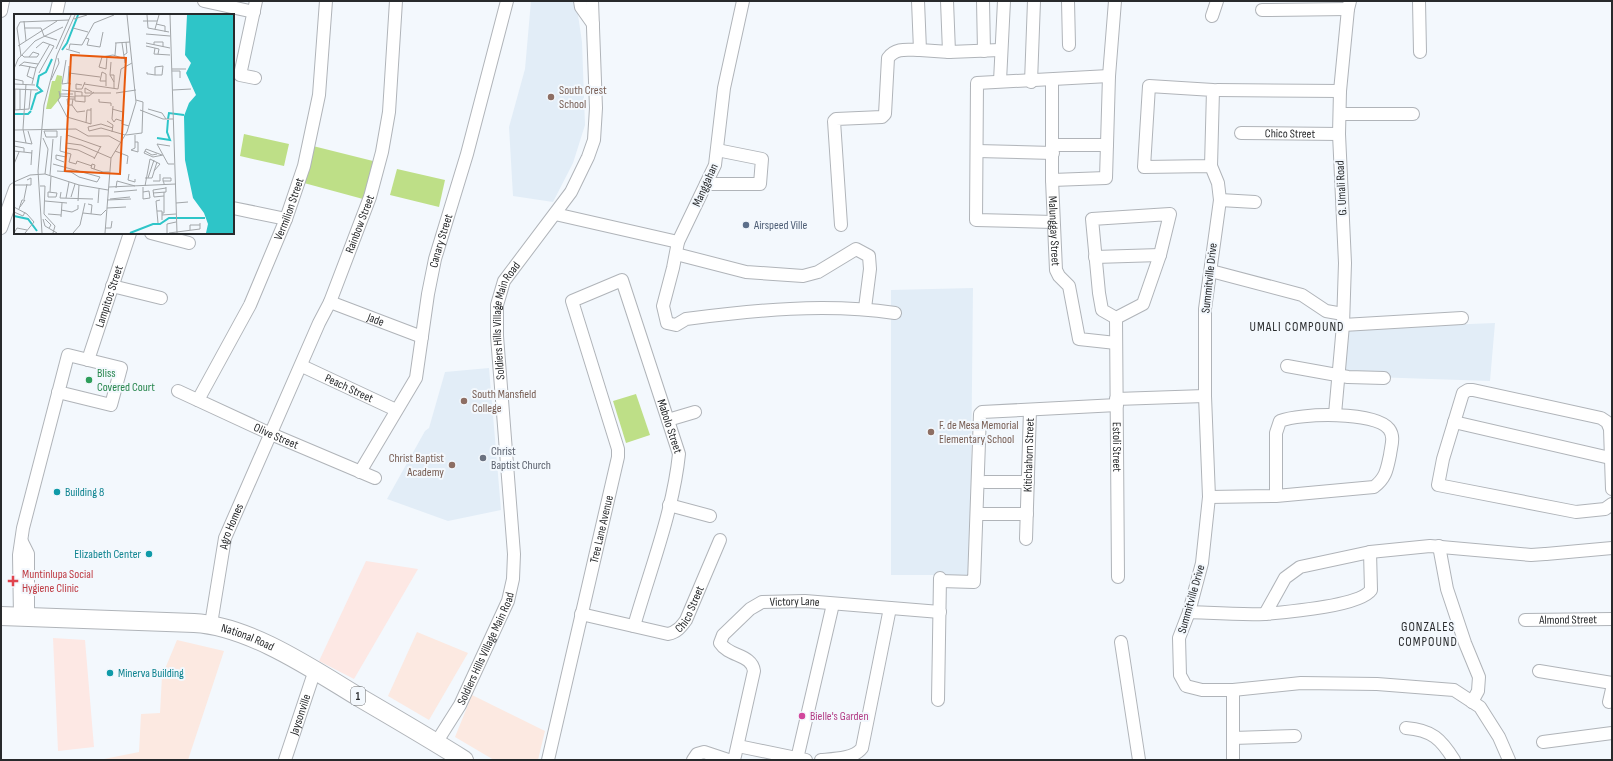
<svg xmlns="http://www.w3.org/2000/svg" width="1613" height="761" font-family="'Sofia Sans Condensed',sans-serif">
<rect width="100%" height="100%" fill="#f3f8fd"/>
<g fill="#fce9e1">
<path d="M417 632 468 653 429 720 388 696Z"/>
<path d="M177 640 224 651 188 760H99L139 752 141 714 160 713 162 676Z"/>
<path d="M472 695 545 731 538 760H494L455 737Z"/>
</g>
<g fill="#fde8e4">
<path d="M366 561 418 569 354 679 319 661Z"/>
<path d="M53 638 85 640 94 747 58 751Z"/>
</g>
<g fill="#e2edf7">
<path d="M531 1H576L582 42 585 125 573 163 553 202 513 196 509 127 525 69Z"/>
<path d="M973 288 970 575H891V290Z"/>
<path d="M1495 323 1490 381 1343 376 1345 329Z"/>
<path d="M489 368 501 510 448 521 387 499 425 431 429 428 445 372Z"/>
</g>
<g fill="#bedf87">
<path d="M244 134 289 144 284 166 240 156Z"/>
<path d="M313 146 373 161 363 199 304 183Z"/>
<path d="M397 169 445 180 439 207 390 195Z"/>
<path d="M636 394 650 435 626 443 613 401Z"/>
</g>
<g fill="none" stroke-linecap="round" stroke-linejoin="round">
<defs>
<g id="minor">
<path d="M204 1 254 12"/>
<path d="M580 1 581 7 593 24"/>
<path d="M743 1 724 88 715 165 678 242 673 268 663 306 667 323 676 325 686 319C756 310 825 303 895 313"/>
<path d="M918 1 920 50 949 52 1000 50"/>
<path d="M947 1 949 52"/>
<path d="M983 1 984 51"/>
<path d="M1068 1 1069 45"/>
<path d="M1419 1 1420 52"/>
<path d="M1262 10 1348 9"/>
<path d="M1 11 3 1"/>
<path d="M56 15 59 1"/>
<path d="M1212 16 1217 1"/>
<path d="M255 78 240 75 256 1"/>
<path id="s1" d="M1052 80V180L1056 270 1059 276 1069 286 1079 339 1116 343"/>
<path d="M1000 81 1004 1"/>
<path d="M1031 82 1034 1"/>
<path d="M1217 90 1340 91"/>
<path d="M1340 114H1413"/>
<path id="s2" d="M1241 133 1339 134"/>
<path d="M1053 145H1107"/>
<path d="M977 151 1053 153"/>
<path d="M1211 166 1213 90 1149 86 1144 167 1211 166 1218 183 1220 200 1205 309V396L1209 497 1202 563 1189 612 1179 638 1180 675 1186 686 1202 690H1233L1301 683 1377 684 1454 690 1480 707 1499 737 1509 760"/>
<path d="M1052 180 1106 178 1109 76 1115 1"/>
<path d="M706 184H760L762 159 717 150"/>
<path d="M1220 200 1255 202"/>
<path d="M233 208 286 219"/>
<path d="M555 214 678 242"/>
<path d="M1170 214 1160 255 1143 304 1116 318 1102 310 1099 293 1092 219Z"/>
<path d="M1053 222 976 220 977 83 1109 76"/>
<path d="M841 225 834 121 836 119 882 117 885 114 888 58C896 47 908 50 920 50"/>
<path d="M1 228 15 189"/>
<path d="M151 233 189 243"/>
<path d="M676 254 746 272 803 276 818 272 856 249 869 256 870 269 865 308"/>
<path d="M1095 257 1160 255"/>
<path d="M1211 271 1302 295 1326 311 1343 314"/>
<path d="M112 286 161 298"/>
<path id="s3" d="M330 302 422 337"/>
<path id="s4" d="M1116 318 1118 577"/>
<path d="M1343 325 1462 318"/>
<path id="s5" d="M88 360 130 233"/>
<path id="s6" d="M302 366 396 410"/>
<path d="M1287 366 1348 377 1384 378"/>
<path id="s7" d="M178 391 271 434 375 478"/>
<path d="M1116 399 1205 396"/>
<path id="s8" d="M198 400 250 305 286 219 304 166 319 95 326 1"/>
<path d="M1335 414 1343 325 1345 263 1339 134 1340 91 1348 9 1350 1"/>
<path d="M668 420 695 412"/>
<path d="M1454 422 1610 458"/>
<path id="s9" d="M360 472 416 378 428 294 435 259 467 154 507 1"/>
<path d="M985 482H1028"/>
<path d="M1612 489 1610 429 1607 422 1601 418 1473 390H1468L1463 393 1443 459 1438 485 1576 512 1605 509 1612 504"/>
<path d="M1209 497 1276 496 1374 487C1386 478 1387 469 1390 455 1391 446 1395 437 1389 429 1375 411 1300 413 1280 421L1276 433V496"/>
<path d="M669 505 710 516"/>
<path d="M982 514H1027"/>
<path id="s10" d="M1026 539 1030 410"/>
<path d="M22 542 28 554V617"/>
<path d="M1439 546 1447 589 1465 643 1479 677 1478 691 1472 702"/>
<path d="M1546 554 1612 548"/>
<path d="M940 581 974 582 980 414 982 412 1117 405"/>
<path d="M1189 612C1214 613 1240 615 1265 614 1287 612 1360 606 1371 590L1370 552"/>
<path id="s11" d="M581 614 668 634C677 632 681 627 686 620L720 540"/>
<path d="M1265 614 1285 578 1300 567 1370 552 1430 546 1531 555 1545 554"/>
<path d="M20 617 19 555 23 528 68 355 121 368 111 405 58 392"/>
<path id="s12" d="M1525 620 1612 619"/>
<path id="s13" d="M211 624 225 538 319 323 330 302 370 197 382 152 389 112 396 1"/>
<path d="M1121 642 1139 760"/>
<path d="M1539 671 1612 683"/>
<path d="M1233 690V760"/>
<path d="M938 700 940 578"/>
<path d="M1609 702 1612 689"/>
<path d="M1406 728C1432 730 1441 739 1454 760"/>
<path d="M1233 738 1295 736"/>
<path d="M1543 742 1612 733"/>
<path id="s14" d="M436 743 460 705 508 601 513 579 514 554 497 336V305L504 281 571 192 588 157 594 140 596 108 592 1"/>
<path d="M738 746 806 760"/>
<path d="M797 759 833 604"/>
<path id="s15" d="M285 760 315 670"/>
<path id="s16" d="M548 760 618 457V449L572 301 622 280 679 454C673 512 650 570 634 626"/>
<path d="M693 760 697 754 704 752 728 760"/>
<path id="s17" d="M733 760 735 756 754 671C752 654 729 657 720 643L723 635 750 609 762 602 805 601 940 612"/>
<path d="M821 760C833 759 854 759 862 748L890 608"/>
</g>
<g id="highway">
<path id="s18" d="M1 616 194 623C249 626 311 668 357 696 393 717 429 738 464 760"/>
</g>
</defs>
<use href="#minor" stroke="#b0b4b9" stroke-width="14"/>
<use href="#highway" stroke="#b0b4b9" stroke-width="20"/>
<use href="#minor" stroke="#fff" stroke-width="12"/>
<use href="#highway" stroke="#fff" stroke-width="18"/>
</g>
<g fill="#8d6e63" stroke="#f3f8fd" stroke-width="1.5">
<circle cx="551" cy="97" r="4"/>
<circle cx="464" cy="401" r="4"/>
<circle cx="931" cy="432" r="4"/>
<circle cx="452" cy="465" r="4"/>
</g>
<circle fill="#5c6f8a" stroke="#f3f8fd" stroke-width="1.5" cx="746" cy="225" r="4"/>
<circle fill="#2e9e5b" stroke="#f3f8fd" stroke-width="1.5" cx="89" cy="380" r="4"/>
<circle fill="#6b7280" stroke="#f3f8fd" stroke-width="1.5" cx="483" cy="458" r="4"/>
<g fill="#0f9aa8" stroke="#f3f8fd" stroke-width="1.5">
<circle cx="57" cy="492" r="4"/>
<circle cx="149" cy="554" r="4"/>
<circle cx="110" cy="673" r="4"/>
</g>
<path fill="#e0444e" stroke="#f3f8fd" stroke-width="1.5" d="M11 575h4v4h4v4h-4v4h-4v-4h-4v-4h4z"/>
<circle fill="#d1479c" stroke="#f3f8fd" stroke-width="1.5" cx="802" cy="716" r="4"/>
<g text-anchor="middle" stroke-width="4" stroke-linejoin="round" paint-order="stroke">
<rect fill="#f3f8fd" stroke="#65686b" stroke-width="1" x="351" y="687" width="14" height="18" rx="3"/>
<g font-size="11" font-weight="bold" fill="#282a2c">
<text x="358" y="700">1</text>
</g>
<g font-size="12" fill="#785e54" stroke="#f3f8fd" text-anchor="start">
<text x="559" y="94">South Crest<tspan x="559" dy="14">School</tspan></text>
<text x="472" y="398">South Mansfield<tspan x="472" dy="14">College</tspan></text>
<text x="939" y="429">F. de Mesa Memorial<tspan x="939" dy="14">Elementary School</tspan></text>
<text x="444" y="462" text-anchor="end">Christ Baptist<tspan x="444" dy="14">Academy</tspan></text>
</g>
<g font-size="12" fill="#282a2c" stroke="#f3f8fd">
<text dy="4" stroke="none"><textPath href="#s2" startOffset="49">Chico Street</textPath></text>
<text transform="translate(705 185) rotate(-66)" y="4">Manggahan</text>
<text transform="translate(1341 188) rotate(-93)" y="4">G. Umali Road</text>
<text dy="4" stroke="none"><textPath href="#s8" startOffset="212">Vermilion Street</textPath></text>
<text dy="4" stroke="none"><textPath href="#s13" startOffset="429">Rainbow Street</textPath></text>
<text dy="4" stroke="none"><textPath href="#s1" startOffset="151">Malunggay Street</textPath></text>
<text dy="4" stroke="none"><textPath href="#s9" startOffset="249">Canary Street</textPath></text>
<text transform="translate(1209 278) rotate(-84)" y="4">Summitville Drive</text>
<text dy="4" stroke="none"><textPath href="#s5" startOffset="67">Lampitoc Street</textPath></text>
<text dy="4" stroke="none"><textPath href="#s3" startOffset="49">Jade</textPath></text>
<text dy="4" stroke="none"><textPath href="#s14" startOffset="443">Soldiers Hills Village Main Road</textPath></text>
<text dy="4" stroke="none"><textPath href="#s6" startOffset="52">Peach Street</textPath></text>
<text dy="4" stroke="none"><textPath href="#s16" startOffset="682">Mabolo Street</textPath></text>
<text dy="4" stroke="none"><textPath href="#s7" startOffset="108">Olive Street</textPath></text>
<text dy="4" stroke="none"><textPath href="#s4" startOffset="129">Estoli Street</textPath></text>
<text dy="4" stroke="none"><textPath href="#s10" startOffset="84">Kitichahorn Street</textPath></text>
<text dy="4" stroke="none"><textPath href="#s13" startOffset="100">Agro Homes</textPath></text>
<text dy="4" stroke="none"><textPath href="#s16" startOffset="237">Tree Lane Avenue</textPath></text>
<text transform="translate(1191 599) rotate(-74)" y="4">Summitville Drive</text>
<text dy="4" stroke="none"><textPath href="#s17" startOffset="230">Victory Lane</textPath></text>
<text dy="4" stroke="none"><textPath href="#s11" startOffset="124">Chico Street</textPath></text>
<text dy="4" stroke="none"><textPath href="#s12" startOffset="43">Almond Street</textPath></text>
<text dy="4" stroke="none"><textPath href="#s18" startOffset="249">National Road</textPath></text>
<text dy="4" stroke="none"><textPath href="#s14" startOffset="107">Soldiers Hills Village Main Road</textPath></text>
<text dy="4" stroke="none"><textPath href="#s15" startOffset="48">Jaysonville</textPath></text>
</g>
<g font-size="12" fill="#4e5e75" stroke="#f3f8fd" text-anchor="start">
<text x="754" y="229">Airspeed Ville</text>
</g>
<g font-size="12" fill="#27864d" stroke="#f3f8fd" text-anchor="start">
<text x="97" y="377">Bliss<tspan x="97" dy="14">Covered Court</tspan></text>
</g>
<g font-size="12" fill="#5b616d" stroke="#f3f8fd" text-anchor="start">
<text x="491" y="455">Christ<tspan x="491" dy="14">Baptist Church</tspan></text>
</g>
<g font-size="12" fill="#0d838f" stroke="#f3f8fd" text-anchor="start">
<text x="65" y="496">Building 8</text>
<text x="141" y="558" text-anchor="end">Elizabeth Center</text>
<text x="118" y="677">Minerva Building</text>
</g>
<g font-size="12" fill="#be3a42" stroke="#f3f8fd" text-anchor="start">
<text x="22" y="578">Muntinlupa Social<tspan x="22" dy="14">Hygiene Clinic</tspan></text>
</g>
<g font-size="12" fill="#b23c85" stroke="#f3f8fd" text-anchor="start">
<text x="810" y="720">Bielle's Garden</text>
</g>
<g font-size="13" letter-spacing="1" fill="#282a2c" stroke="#f3f8fd">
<text x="1297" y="331">UMALI COMPOUND</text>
<text x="1428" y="631">GONZALES<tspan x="1428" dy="15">COMPOUND</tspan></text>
</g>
</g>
<g transform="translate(14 14)">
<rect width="220" height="220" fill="#f3f8fd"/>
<path d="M43 61 48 62 47 83 37 95H32L38 67H41Z" fill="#bedf87"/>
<path d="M173 1H220V219H192L194 210 190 199 179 184 171 146 170 102 175 89 182 81 172 59 177 49 171 41Z" fill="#2ec5c8"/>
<path fill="none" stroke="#2ec5c8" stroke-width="2" d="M48 36 53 29 64 1M17 96 22 80 28 77 23 72 25 62 32 58 38 45M0 100H14L17 97M154 105 155 99 170 101M143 124 156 126 153 118 154 106M0 202 14 205 23 217M116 219 139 210H146L155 204H191"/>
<path fill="none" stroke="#a2a6a9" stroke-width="1" d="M133 1 134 14 155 18M156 1 163 219M60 5 73 1M10 7 12 27M129 7H143M142 10 151 12V18M10 14H27L30 22 43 26M59 14 74 18M141 15 145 1M132 20 156 22M72 24 75 25 73 31 86 33 89 18M101 29 116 28M108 29 111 49M132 29 156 34M140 31V28H149V33M4 32 43 7M132 32 145 35 144 40M22 34 29 28 40 32 25 59M141 34 140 40 156 41M42 35 57 1M52 35 66 39M55 35 56 30 68 31 80 9 100 1M8 41 10 43H23L25 40 19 38 15 43M101 41 102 29M110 41 113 39 112 28M7 42 3 14 6 8 55 6M93 43 92 55 85 53 88 43 99 41 108 44M52 46 48 70 55 69M97 48 96 61 100 68M6 51 22 54M5 52 10 48 24 50M16 52 13 62 20 65M55 52 54 69 57 70M0 55 4 45 21 27 49 13M158 55H172M158 57H166V64M133 58V60H135L141 61H148L149 52 141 53V61M55 59 86 63M96 61H100V74M0 65 9 67V70M37 66 45 49 44 44M0 70 21 71M12 70 9 115 12 129M18 70 22 54 36 30M70 70 104 75 107 55 118 49M68 71 62 70V75H68L71 68M92 72V60L88 58 86 67H92M0 75 24 76M48 76 68 78V82M159 76 177 75M45 77 46 83 44 86 53 103 77 110V94M61 78V87L71 88V82M78 78 71 74V79H97M102 79 122 76M46 80H59M46 82 61 83M61 82H75L80 78M59 85 58 91H54L53 85H61M85 85V88L97 89V92M58 91 63 98 71 97M99 92 98 105 100 108 102 105 108 107M98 95 109 98 108 110 115 112M134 95 148 99 152 105M0 96 15 95 17 76M1 96V75M6 96V75M126 96 149 105H159M93 107 99 111 98 118M72 109 73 96H77M99 114 87 110 74 113 75 117 87 114 111 121M0 116 62 115 74 122H95L106 128M30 117H43V123H32ZM112 121 128 119 129 88 122 86M47 122 46 137 57 140M29 124 34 135 31 160M0 127 18 130 14 117M52 129 67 131 97 144M143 130 154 150H160M143 130 156 132M0 132 10 134V138M52 134 64 136 81 144M121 134 117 136 124 138V128H121M121 134V121M52 135 53 121 87 133M0 137 18 139M101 137 114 142 113 150M131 137 138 141 143 140M57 140 55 148 62 150 63 147 78 152M148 141 132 135 130 139 139 143 149 141M80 145 87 132M50 148 42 145V141L52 143M0 150 5 138M39 150 86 163 83 168 65 163 57 158 43 157M17 151 18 136M80 155 81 151 78 150 77 154 89 158H95M50 157 53 139M115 160 114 166 121 168V165M36 161 39 125M131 164H138L143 148M134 164 140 146M139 167H146V160M149 167H157V164H149V167L150 169V170M0 168 16 161 31 160 65 171 94 176M0 171H17V164L13 166M26 172H31L30 200 41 212 39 219M131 172 136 145 146 150 140 157M95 173 162 170M129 173V185L136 184 135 177 129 178M102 174 103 167 121 172M34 178 43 179 42 183H34ZM36 178 37 162M47 178 46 184 79 185M100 178 123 176M139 179 152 178V173M150 182 140 183 139 176 152 174M57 183 61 170M52 184 55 168M10 185 13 170M96 185 116 183M93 186 117 185M31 187 53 189M64 187 65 171M84 189 85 175M162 189 174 188M74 190 78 191 77 200M0 193 13 200 20 208 11 219M93 194 112 193M5 195 8 186H11L6 193M47 196 58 198 64 195V191M143 197H148V206M0 198 9 202 11 198M69 199 87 201 92 196M148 199H150V178M34 200 47 201M148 201 162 200M47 203 48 189M29 205 31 212 43 219M31 205 37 211 35 214M144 209 142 187 146 186M91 214H97L98 207M176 216V211H186M0 219 3 214 13 216M28 219 24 157 30 91 43 41 61 1M59 219 66 211 71 189M91 219 97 144 113 118 122 88 113 1M153 219V210L162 208M155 219 186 215V209"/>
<path fill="#e8590c" fill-opacity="0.15" stroke="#e8590c" stroke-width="2" d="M57 41 112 44 106 160 51 157Z"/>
<rect width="220" height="220" fill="none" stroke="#282a2c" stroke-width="2"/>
</g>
<rect width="1613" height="761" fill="none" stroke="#282a2c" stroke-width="4"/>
</svg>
